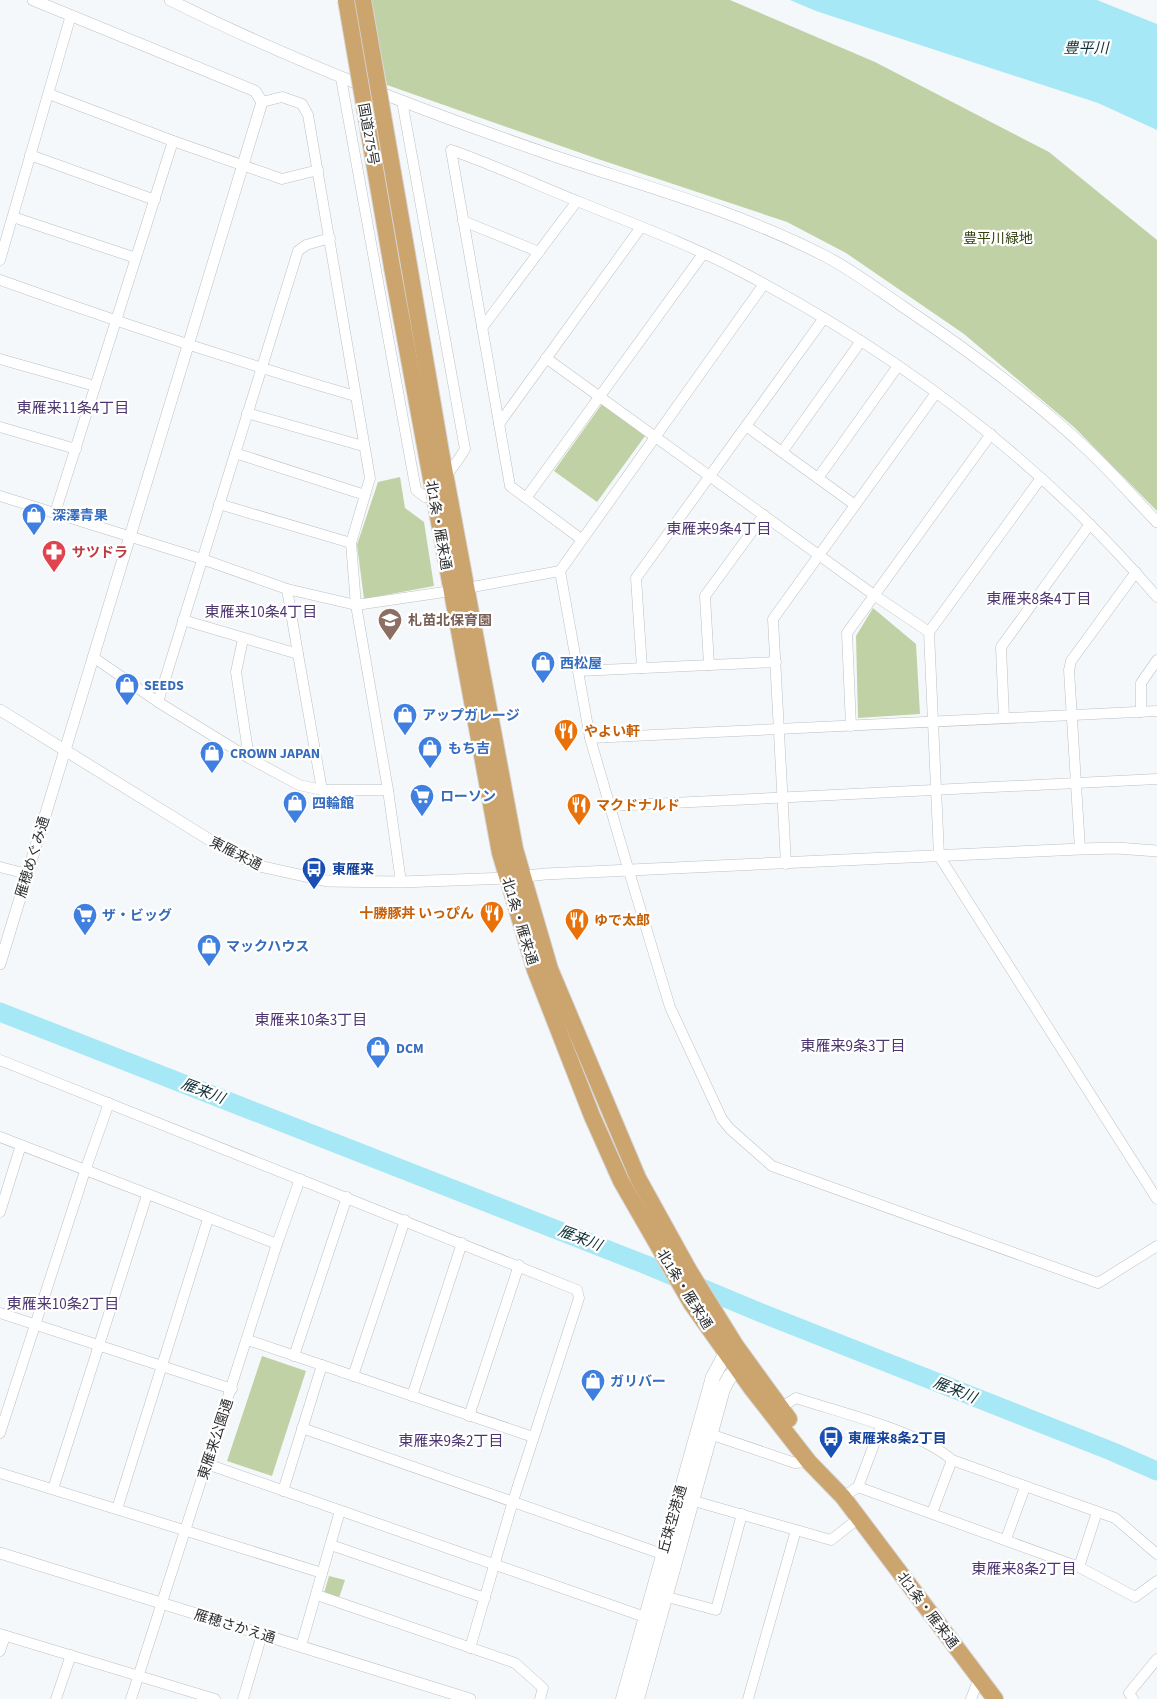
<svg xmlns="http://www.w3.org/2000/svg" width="1157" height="1699" font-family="'Source Sans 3','Noto Sans JP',sans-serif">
<rect width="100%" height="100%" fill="#f5f8fa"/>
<g fill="#c0d2a5">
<path d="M370 0H730L875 62 1049 152 1157 240V511L1075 428 964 334 846 253 787 222 598 159 387 85Z"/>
<path d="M602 404 645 436 597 502 554 471Z"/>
<path d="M400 477 405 508 424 522 434 586 364 599 357 545 378 482Z"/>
<path d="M873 608 916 644 920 714 858 718 856 636Z"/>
<path d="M262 1356 306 1371 272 1476 227 1461Z"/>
<path d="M329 1576 345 1580 339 1598 324 1593Z"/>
</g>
<path fill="#a6e8f6" d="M790 0H1097L1157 24V130L1098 103 816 11Z"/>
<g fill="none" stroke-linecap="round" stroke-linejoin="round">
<path stroke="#a6e8f6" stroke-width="19" d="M0 1012 644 1264 759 1312 1111 1451 1157 1471"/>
<defs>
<g id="minor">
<path d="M341 78 413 474 416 490 425 497C438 487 457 463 465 449L402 101"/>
<path d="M49 94 173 141 282 179 318 170"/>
<path d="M262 102 282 97 302 104 308 115 370 478 351 543 356 605 388 790 401 882"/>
<path d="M30 155 155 200"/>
<path d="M13 217 136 258"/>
<path d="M463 221 539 252"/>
<path d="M0 260 71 15"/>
<path d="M0 280C117 322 235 361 355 396"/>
<path d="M764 284 560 571 590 738 625 858 670 1007 722 1119 730 1129 772 1166 1098 1283 1157 1246"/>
<path d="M482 328 577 201"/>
<path d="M546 358 874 595 929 632"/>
<path d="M0 359 95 386"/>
<path d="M247 413 363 446"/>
<path d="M499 424 641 227"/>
<path d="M746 426 855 505"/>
<path d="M0 427 76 449"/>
<path d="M782 452 861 341"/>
<path d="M235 453 365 495"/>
<path d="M818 478 898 366"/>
<path d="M1041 478 929 632 939 856 1157 1199"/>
<path d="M0 496 202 559 287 589 356 605 451 591"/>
<path d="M526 498 703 254"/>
<path d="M219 504 351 543"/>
<path d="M55 513 173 141"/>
<path d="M581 539 510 486 451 150C494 165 535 184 577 201 631 223 686 243 738 270 896 352 1041 461 1157 597"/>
<path d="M467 588 560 571"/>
<path d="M287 589 298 654"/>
<path d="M183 620 298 654 322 790"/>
<path d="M243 639 236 672 249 758"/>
<path d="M93 657 158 702 249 758 299 785 322 790H388"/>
<path d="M709 665 705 596 764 515"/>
<path d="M642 668 636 578 824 318"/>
<path d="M579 671 776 662"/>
<path d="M158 702 298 251 306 245 330 238"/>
<path d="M1141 712V683L1157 660"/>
<path d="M1004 718 1001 647 1090 524"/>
<path d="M851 726 847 633 991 434"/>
<path d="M590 738 1157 711"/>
<path d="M610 806 1157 779"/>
<path d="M1080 849 1069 670 1071 661 1136 572"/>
<path d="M786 864 773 619 936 393"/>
<path d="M0 867 27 874"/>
<path d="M0 1060 577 1290 579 1298 513 1501 470 1648"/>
<path d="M0 1137 277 1244"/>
<path d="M0 1212 21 1145"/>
<path d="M0 1313 232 1389"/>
<path d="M248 1340 533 1437"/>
<path d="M294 1356 347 1197"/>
<path d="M353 1376 405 1220"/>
<path d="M412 1396 462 1243"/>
<path d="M780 1408 796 1398C838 1412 922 1432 952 1460L1115 1518 1157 1554"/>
<path d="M469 1416 519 1265"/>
<path d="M302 1428 662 1554"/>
<path d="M0 1433 85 1171 109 1103"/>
<path d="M710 1434 795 1463 809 1462"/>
<path d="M207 1464 645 1617"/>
<path d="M0 1473 322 1573"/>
<path d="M858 1487 881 1426"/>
<path d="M53 1489 147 1195"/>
<path d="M283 1491 322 1365"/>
<path d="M843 1497 858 1487 1079 1567 1135 1597 1157 1581"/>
<path d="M687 1499 831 1540 859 1518"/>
<path d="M117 1509 208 1219"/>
<path d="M932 1513 952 1460"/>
<path d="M1006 1539 1025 1487"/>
<path d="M331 1545 485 1598"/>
<path d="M1079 1567 1097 1512"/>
<path d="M317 1595 515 1663 543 1688 540 1699"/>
<path d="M660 1595 716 1610 742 1514"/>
<path d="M0 1634 215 1699"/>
<path d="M301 1646 340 1511"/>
<path d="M0 1651 5 1636"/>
<path d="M56 1699 71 1655"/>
<path d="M131 1699 277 1244 300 1179"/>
<path d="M243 1699 262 1634"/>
<path d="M748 1699 796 1530"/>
<path d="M971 1699 979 1678"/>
<path d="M1133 1699 1129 1693 1157 1659"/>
</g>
<g id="tertiary">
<path d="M170 0C294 62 423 111 554 156 647 187 737 211 825 256 852 270 877 289 902 306 968 350 1032 397 1090 452 1113 474 1135 499 1157 522"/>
<path d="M0 710 226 850 259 866 327 881 401 882 508 878 545 874 1080 849 1117 848 1157 851"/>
<path d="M0 964 262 102 255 91 33 0"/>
<path d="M0 1553 470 1699"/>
</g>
<g id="secondary">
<path d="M623 1699 713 1377 726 1353 734 1347"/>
<path d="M637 1699 723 1389 730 1376 747 1363"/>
</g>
<g id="trunk">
<path d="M409 265 441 452 515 849 550 969 638 1178 690 1272 736 1346 789 1419"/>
<path d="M392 267 500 853 535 970 592 1116 621 1181 691 1303 752 1389 809 1462 843 1497 995 1699"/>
</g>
</defs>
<use href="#minor" stroke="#bdc0c2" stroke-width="11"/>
<use href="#tertiary" stroke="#bdc0c2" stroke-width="12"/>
<use href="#secondary" stroke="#bdc0c2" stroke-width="15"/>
<use href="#trunk" stroke="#d5d5d6" stroke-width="18"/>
<use href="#minor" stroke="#fff" stroke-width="10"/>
<use href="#tertiary" stroke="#fff" stroke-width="11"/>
<use href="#secondary" stroke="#fff" stroke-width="14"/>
<use href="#trunk" stroke="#cca46e" stroke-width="16"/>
<defs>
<g id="trunk-bridge">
<path d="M346 0 392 267"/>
<path d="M363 0 409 265"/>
</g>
</defs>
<use href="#trunk-bridge" stroke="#d5d5d6" stroke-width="18" stroke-linecap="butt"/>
<use href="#trunk-bridge" stroke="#cca46e" stroke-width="16"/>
</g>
<defs>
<symbol id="shop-pin" viewBox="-11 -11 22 30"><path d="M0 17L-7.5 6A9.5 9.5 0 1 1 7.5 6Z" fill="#3f7fe0" stroke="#fff"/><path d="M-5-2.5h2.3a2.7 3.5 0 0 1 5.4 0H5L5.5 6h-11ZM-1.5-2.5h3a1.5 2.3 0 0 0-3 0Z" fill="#fff"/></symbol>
<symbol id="pharmacy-pin" viewBox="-11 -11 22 30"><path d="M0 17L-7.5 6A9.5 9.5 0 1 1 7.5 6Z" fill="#e0444e" stroke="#fff"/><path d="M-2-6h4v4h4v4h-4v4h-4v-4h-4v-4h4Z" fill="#fff"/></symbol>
<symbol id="school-pin" viewBox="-11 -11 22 30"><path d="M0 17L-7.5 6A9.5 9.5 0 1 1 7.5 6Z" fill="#8d6e63" stroke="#fff"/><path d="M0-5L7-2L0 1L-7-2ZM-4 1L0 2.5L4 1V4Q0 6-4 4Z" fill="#fff"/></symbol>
<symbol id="restaurant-pin" viewBox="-11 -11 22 30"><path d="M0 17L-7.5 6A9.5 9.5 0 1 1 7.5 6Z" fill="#e8710a" stroke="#fff"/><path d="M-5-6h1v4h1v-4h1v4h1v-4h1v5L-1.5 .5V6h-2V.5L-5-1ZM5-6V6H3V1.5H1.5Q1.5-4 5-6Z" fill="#fff"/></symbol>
<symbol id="supermarket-pin" viewBox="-11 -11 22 30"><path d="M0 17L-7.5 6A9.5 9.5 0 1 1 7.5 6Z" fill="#3f7fe0" stroke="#fff"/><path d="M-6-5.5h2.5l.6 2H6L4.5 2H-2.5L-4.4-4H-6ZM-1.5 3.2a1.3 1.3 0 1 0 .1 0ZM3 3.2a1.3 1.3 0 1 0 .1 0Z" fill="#fff"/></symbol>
<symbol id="bus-pin" viewBox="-11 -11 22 30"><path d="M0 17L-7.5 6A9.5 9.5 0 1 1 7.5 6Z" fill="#1a4fb4" stroke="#fff"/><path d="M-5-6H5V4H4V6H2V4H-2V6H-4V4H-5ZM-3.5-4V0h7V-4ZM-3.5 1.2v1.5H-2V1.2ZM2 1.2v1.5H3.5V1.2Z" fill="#fff"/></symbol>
</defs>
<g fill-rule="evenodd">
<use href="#shop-pin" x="20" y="501" width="28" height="38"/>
<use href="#pharmacy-pin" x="40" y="538" width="28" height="38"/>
<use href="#school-pin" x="376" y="606" width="28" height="38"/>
<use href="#shop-pin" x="529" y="649" width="28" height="38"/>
<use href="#shop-pin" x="113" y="671" width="28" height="38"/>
<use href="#shop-pin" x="391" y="701" width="28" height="38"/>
<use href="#restaurant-pin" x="552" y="717" width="28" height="38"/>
<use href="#shop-pin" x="416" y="734" width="28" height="38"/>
<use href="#shop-pin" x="198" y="739" width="28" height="38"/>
<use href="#supermarket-pin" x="408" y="782" width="28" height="38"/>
<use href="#shop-pin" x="281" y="789" width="28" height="38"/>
<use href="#restaurant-pin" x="565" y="791" width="28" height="38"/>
<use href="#bus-pin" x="300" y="855" width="28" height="38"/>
<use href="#restaurant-pin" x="478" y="899" width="28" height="38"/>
<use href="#supermarket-pin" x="71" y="901" width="28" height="38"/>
<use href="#restaurant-pin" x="563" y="906" width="28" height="38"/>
<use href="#shop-pin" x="195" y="932" width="28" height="38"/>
<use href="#shop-pin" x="364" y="1034" width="28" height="38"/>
<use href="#shop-pin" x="579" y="1367" width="28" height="38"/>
<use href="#bus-pin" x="817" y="1424" width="28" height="38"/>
</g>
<g text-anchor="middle" stroke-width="4.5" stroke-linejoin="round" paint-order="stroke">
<g font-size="14" fill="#2e2f30" stroke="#fff">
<text transform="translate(369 134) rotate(80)" y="5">国道275号</text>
<text transform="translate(439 525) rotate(80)" y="5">北1条・雁来通</text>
<text transform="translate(236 853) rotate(27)" y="5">東雁来通</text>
<text transform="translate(32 857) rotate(-73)" y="5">雁穂めぐみ通</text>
<text transform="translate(520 921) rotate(73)" y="5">北1条・雁来通</text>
<text transform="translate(685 1289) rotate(58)" y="5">北1条・雁来通</text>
<text transform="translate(215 1439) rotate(-72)" y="5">東雁来公園通</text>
<text transform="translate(672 1519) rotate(-74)" y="5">丘珠空港通</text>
<text transform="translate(928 1610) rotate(53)" y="5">北1条・雁来通</text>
<text transform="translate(235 1626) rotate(17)" y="5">雁穂さかえ通</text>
</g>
<g font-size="14" fill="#32420d" stroke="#fff">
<text x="998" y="243">豊平川緑地</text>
</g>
<g font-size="14" font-weight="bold" fill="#366cbe" stroke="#fff" text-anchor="start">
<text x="52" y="520">深澤青果</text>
<text x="560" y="668">西松屋</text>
<text x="144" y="690">SEEDS</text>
<text x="422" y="720">アップガレージ</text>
<text x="448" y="753">もち吉</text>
<text x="230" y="758">CROWN JAPAN</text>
<text x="440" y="801">ローソン</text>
<text x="312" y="808">四輪館</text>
<text x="102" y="920">ザ・ビッグ</text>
<text x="226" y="951">マックハウス</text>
<text x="396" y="1053">DCM</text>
<text x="610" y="1386">ガリバー</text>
</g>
<g font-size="14" font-weight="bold" fill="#be3a42" stroke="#fff" text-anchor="start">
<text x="72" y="557">サツドラ</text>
</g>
<g font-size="14" font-weight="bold" fill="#785e54" stroke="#fff" text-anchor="start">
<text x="408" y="625">札苗北保育園</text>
</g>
<g font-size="14" font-weight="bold" fill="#c56008" stroke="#fff" text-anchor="start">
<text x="584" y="736">やよい軒</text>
<text x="596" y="810">マクドナルド</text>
<text x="474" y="918" text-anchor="end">十勝豚丼 いっぴん</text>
<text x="594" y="925">ゆで太郎</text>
</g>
<g font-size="14" font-weight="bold" fill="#164399" stroke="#fff" text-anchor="start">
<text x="332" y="874">東雁来</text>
<text x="848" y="1443">東雁来8条2丁目</text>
</g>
<g font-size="15" font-style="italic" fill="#0f3036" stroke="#fff">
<text x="1086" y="53">豊平川</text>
<text transform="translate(203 1091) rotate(21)" y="5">雁来川</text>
<text transform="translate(580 1238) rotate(21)" y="5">雁来川</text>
<text transform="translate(955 1390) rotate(22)" y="5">雁来川</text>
</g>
<g font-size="15" fill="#4c3570" stroke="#fff">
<text x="73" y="413">東雁来11条4丁目</text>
<text x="719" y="534">東雁来9条4丁目</text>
<text x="1039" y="604">東雁来8条4丁目</text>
<text x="261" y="617">東雁来10条4丁目</text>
<text x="311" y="1025">東雁来10条3丁目</text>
<text x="853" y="1051">東雁来9条3丁目</text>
<text x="63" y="1309">東雁来10条2丁目</text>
<text x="451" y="1446">東雁来9条2丁目</text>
<text x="1024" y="1574">東雁来8条2丁目</text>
</g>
</g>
</svg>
